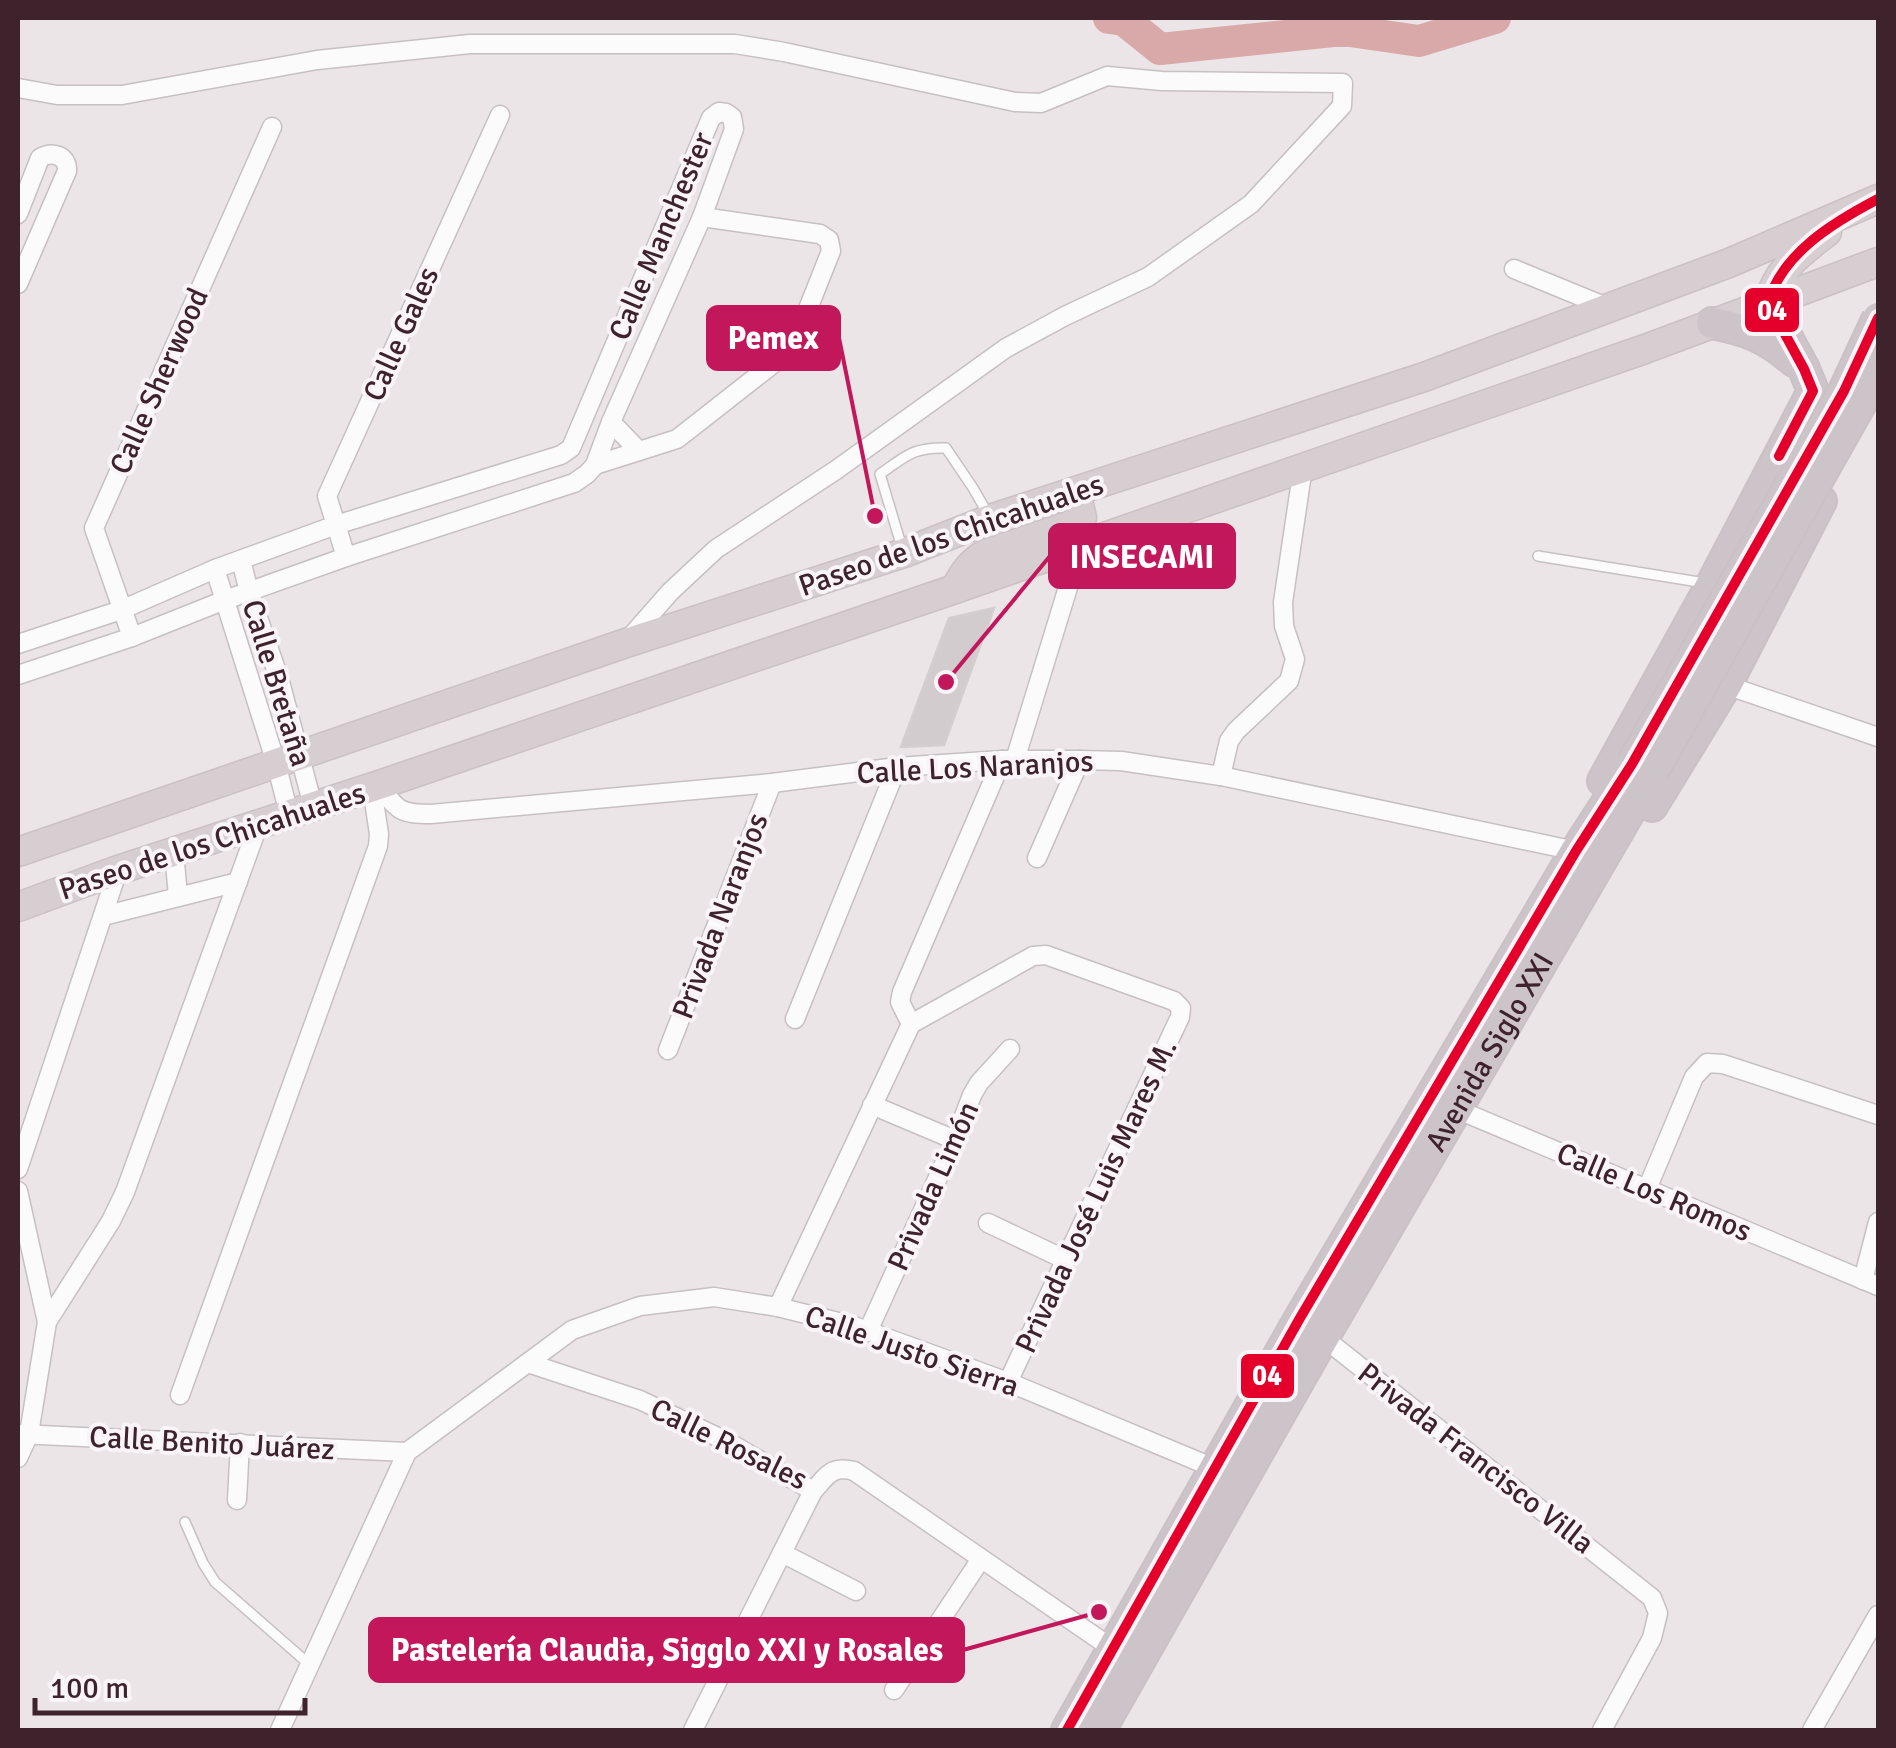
<svg xmlns="http://www.w3.org/2000/svg" width="1896" height="1748" font-family="Signika,sans-serif">
<rect width="100%" height="100%" fill="#ebe5e8"/>
<g fill="none" stroke-linecap="round" stroke-linejoin="round">
<path stroke="#d8a9a8" stroke-width="32" d="M1109 18 1124 20 1160 49 1333 31H1350L1419 41 1495 18"/>
</g>
<path fill="#d2ccce" stroke="#d4ced1" stroke-width="2.5" d="M994 608 944 745 901 747 949 618Z"/>
<g fill="none" stroke-linecap="round" stroke-linejoin="round">
<defs>
<g id="service">
<path d="M903 551 880 474C906 456 913 447 946 448L973 488 989 516"/>
<path d="M1538 556 1705 583"/>
<path d="M185 1522 203 1563 215 1582 310 1665"/>
</g>
<g id="minor">
<path d="M18 88 57 95H122L317 60 470 44H735L784 52 1015 102 1041 103 1107 76 1162 81 1343 83 1342 106 1251 204 1148 277 1065 316 1006 348 836 470 716 549 670 592 627 641"/>
<path d="M18 214 40 158C52 151 68 155 67 171L18 284"/>
<path d="M1514 269 1609 308"/>
<path d="M611 422 639 451"/>
<path d="M595 465 677 439 792 349 831 251 829 240 820 234 702 217"/>
<path d="M346 557 327 496 500 115"/>
<path d="M241 560 249 592 279 678 313 806"/>
<path d="M215 569 276 763 289 814"/>
<path d="M132 637 94 528 272 127"/>
<path d="M18 644 121 610 215 569 336 525 561 455 571 448 711 118 719 112 726 113 732 117 734 129 702 217 611 422 595 465 587 474 574 483 346 557 225 600 132 637 18 675"/>
<path d="M1726 685 1878 737"/>
<path d="M1015 760 1081 545"/>
<path d="M1221 776 1229 741 1236 731 1289 681 1295 659 1284 626 1283 602 1303 467"/>
<path d="M379 785C397 810 399 814 431 814L772 783 897 767 1002 760H1080L1121 761 1221 776 1576 851"/>
<path d="M174 852 178 896"/>
<path d="M1037 858 1080 760"/>
<path d="M103 916 238 882"/>
<path d="M795 1019 897 767"/>
<path d="M911 1024 1033 956 1046 955 1174 1001 1181 1008 1180 1017 1008 1382"/>
<path d="M911 1024 900 1002 902 992 1002 760"/>
<path d="M668 1050 772 783"/>
<path d="M872 1105 955 1140"/>
<path d="M1449 1106 1878 1286"/>
<path d="M18 1169 118 870"/>
<path d="M1647 1189 1694 1077 1707 1063 1723 1064 1878 1115"/>
<path d="M18 1191 47 1322"/>
<path d="M988 1223 1066 1260"/>
<path d="M1863 1280 1878 1222"/>
<path d="M778 1307 911 1024"/>
<path d="M868 1331 955 1140 972 1095 979 1083 1010 1049"/>
<path d="M1320 1335 1652 1598 1658 1613 1652 1638 1602 1730"/>
<path d="M528 1363 640 1400 728 1442 813 1491"/>
<path d="M180 1395 378 846 379 834 372 788"/>
<path d="M18 1434 407 1452"/>
<path d="M18 1458 29 1434 47 1322 111 1221 125 1192 259 823"/>
<path d="M237 1500 240 1443"/>
<path d="M782 1553 856 1591"/>
<path d="M894 1690 981 1559"/>
<path d="M280 1730 407 1452 572 1330 640 1306 714 1297 778 1307 854 1326 1008 1382 1214 1468"/>
<path d="M693 1730 813 1491C827 1476 831 1465 854 1471L1113 1649"/>
<path d="M1812 1730 1878 1615"/>
</g>
<g id="primary">
<path d="M1768 303C1778 268 1799 254 1827 232"/>
<path d="M955 589C963 574 969 564 985 554L1080 522 1082 518 1076 492"/>
<path d="M18 852 626 643 904 553 990 519 1424 377 1729 263 1878 199"/>
<path d="M18 907 118 870 379 785 955 589 1645 349 1878 262"/>
</g>
<g id="trunk">
<path d="M1712 323C1748 330 1766 337 1794 361"/>
<path d="M1603 781 1712 584 1813 391 1804 369 1768 303"/>
<path d="M1652 806 1726 685 1821 501"/>
<path d="M1067 1730 1300 1318 1576 851 1632 764"/>
<path id="s1" d="M1100 1730 1323 1338 1652 773"/>
</g>
</defs>
<use href="#service" stroke="#c6c0c3" stroke-width="12"/>
<use href="#minor" stroke="#c6c0c3" stroke-width="21"/>
<use href="#primary" stroke="#cac1c5" stroke-width="31"/>
<use href="#trunk" stroke="#cac1c5" stroke-width="34"/>
<use href="#service" stroke="#fcfbfc" stroke-width="9"/>
<use href="#minor" stroke="#fcfbfc" stroke-width="18"/>
<use href="#primary" stroke="#d6ced1" stroke-width="28"/>
<use href="#trunk" stroke="#ccc4c8" stroke-width="30"/>
<defs>
<g id="trunk-bridge">
<path d="M1632 764 1844 391 1878 318"/>
<path d="M1652 773 1878 373"/>
</g>
</defs>
<use href="#trunk-bridge" stroke="#cac1c5" stroke-width="34" stroke-linecap="butt"/>
<use href="#trunk-bridge" stroke="#ccc4c8" stroke-width="30"/>
<defs>
<g id="bus-1">
<path d="M1779 456 1813 391 1804 369 1768 303C1782 253 1834 222 1878 199"/>
<path d="M1067 1730 1300 1318 1576 851 1632 764 1844 391 1878 318"/>
</g>
</defs>
<use href="#bus-1" stroke="#f9f4f7" stroke-width="18"/>
<use href="#bus-1" stroke="#e4002b" stroke-width="10"/>
</g>
<g text-anchor="middle" stroke-width="8" stroke-linejoin="round" paint-order="stroke">
<g font-size="30" fill="#3e232d" stroke="#f9f4f7">
<text transform="translate(661 236) rotate(-67)" y="10">Calle Manchester</text>
<text transform="translate(401 334) rotate(-66)" y="10">Calle Gales</text>
<text transform="translate(159 381) rotate(-66)" y="10">Calle Sherwood</text>
<text transform="translate(951 535) rotate(-19)" y="10">Paseo de los Chicahuales</text>
<text transform="translate(277 683) rotate(73)" y="10">Calle Bretaña</text>
<text transform="translate(975 767) rotate(-3)" y="10">Calle Los Naranjos</text>
<text transform="translate(212 841) rotate(-18)" y="10">Paseo de los Chicahuales</text>
<text transform="translate(720 916) rotate(-69)" y="10">Privada Naranjos</text>
<text dy="10" stroke="none"><textPath href="#s1" startOffset="782">Avenida Siglo XXI</textPath></text>
<text transform="translate(933 1186) rotate(-66)" y="10">Privada Limón</text>
<text transform="translate(1654 1192) rotate(23)" y="10">Calle Los Romos</text>
<text transform="translate(1096 1196) rotate(-65)" y="10">Privada José Luis Mares M.</text>
<text transform="translate(912 1351) rotate(19)" y="10">Calle Justo Sierra</text>
<text transform="translate(212 1443) rotate(3)" y="10">Calle Benito Juárez</text>
<text transform="translate(729 1444) rotate(26)" y="10">Calle Rosales</text>
<text transform="translate(1476 1458) rotate(38)" y="10">Privada Francisco Villa</text>
</g>
</g>
<path fill="none" stroke="#c2185b" stroke-width="4" d="M875 516L839 338M946 682L1050 556M1099 1612L963 1650"/>
<g fill="#c2185b" stroke="#f9f4f7" stroke-width="4">
<circle cx="875" cy="516" r="10"/>
<circle cx="946" cy="682" r="10"/>
<circle cx="1099" cy="1612" r="10"/>
</g>
<g fill="#c2185b" stroke="#c2185b" stroke-width="4">
<rect x="708" y="307" width="131" height="62" rx="10"/>
<rect x="1050" y="525" width="184" height="62" rx="10"/>
<rect x="370" y="1619" width="593" height="62" rx="10"/>
</g>
<g font-size="32" text-anchor="middle" font-weight="bold" fill="#fff">
<text x="773" y="349">Pemex</text>
<text x="1142" y="568">INSECAMI</text>
<text x="667" y="1661">Pastelería Claudia, Sigglo XXI y Rosales</text>
</g>
<g stroke="#f9f4f7" stroke-width="4">
<rect x="1743" y="286" width="58" height="48" rx="10" fill="#e4002b"/>
<rect x="1239" y="1352" width="57" height="48" rx="10" fill="#e4002b"/>
</g>
<g font-size="28" text-anchor="middle" font-weight="bold" fill="#fff">
<text x="1772" y="320">04</text>
<text x="1267" y="1385">04</text>
</g>
<rect width="1896" height="1748" fill="none" stroke="#3e232d" stroke-width="40"/>
<path d="M35 1698v15h270v-15" fill="none" stroke="#3e232d" stroke-width="5"/>
<text x="50" y="1698" font-size="30" fill="#3e232d" stroke="#f9f4f7" stroke-width="8" paint-order="stroke">100 m</text>
</svg>
